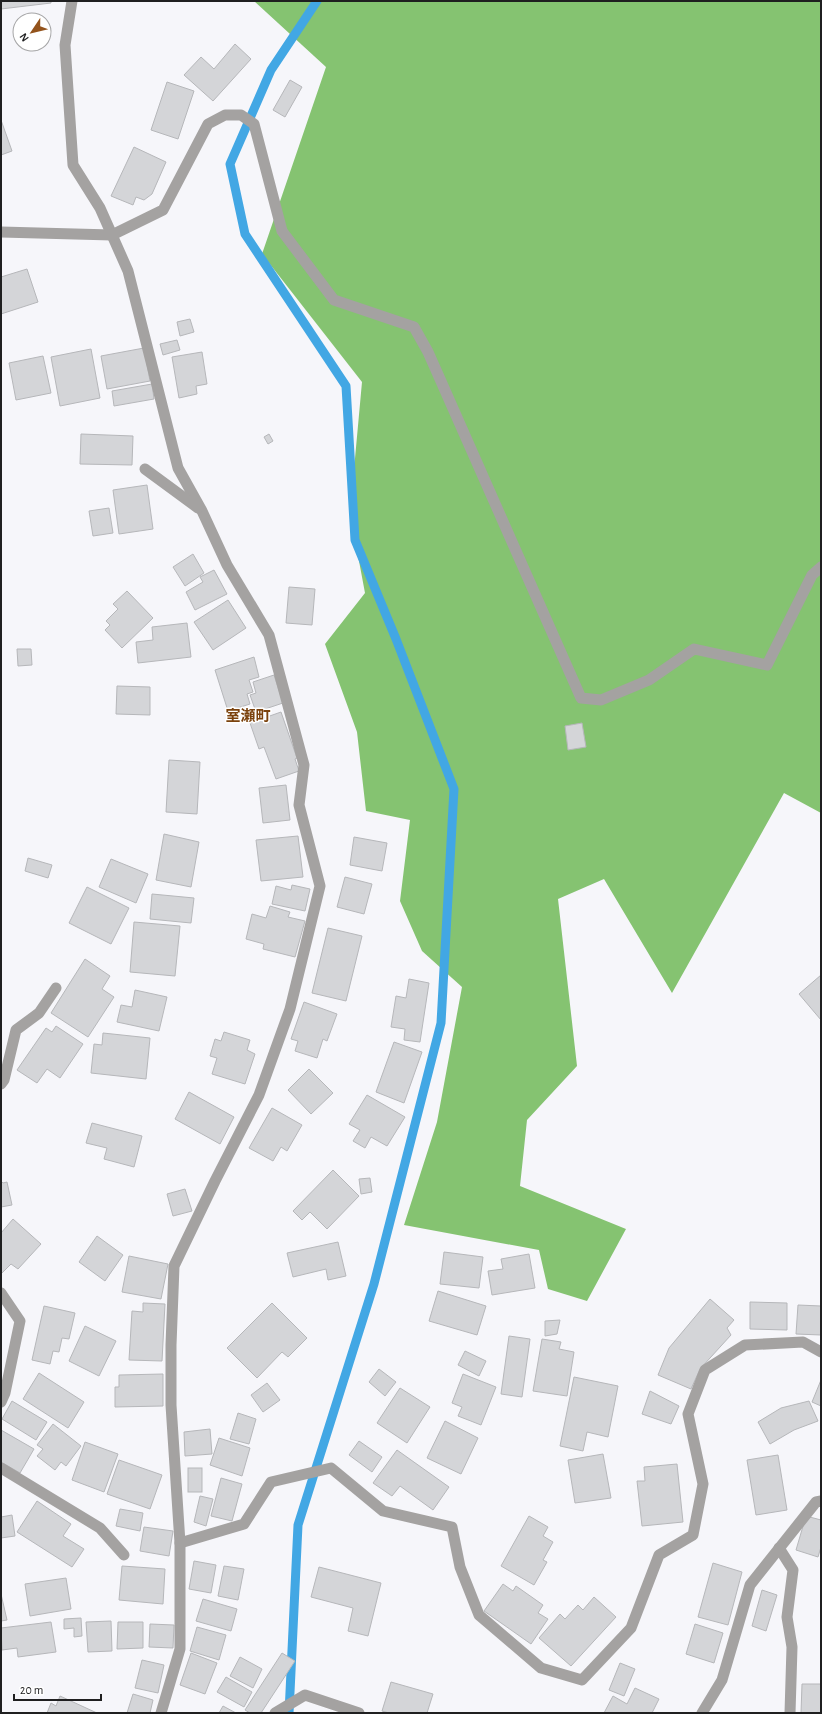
<svg xmlns="http://www.w3.org/2000/svg" width="822" height="1714" font-family="'Alegreya Sans','Noto Sans JP',sans-serif">
<rect width="100%" height="100%" fill="#f6f6fa"/>
<path fill="#85c371" d="M254 1H821V813L784 793 672 993 604 879 558 899 577 1066 527 1120 520 1186 626 1229 587 1301 548 1289 539 1250 404 1225 437 1122 462 987 422 951 400 901 410 820 366 811 357 732 325 644 365 593 350 513 362 382 262 254 326 67Z"/>
<g fill="none" stroke-linecap="round" stroke-linejoin="round">
<path stroke="#42a7e4" stroke-width="9" d="M289 1713 298 1525 374 1284 441 1023 454 789 396 639 355 540 346 386 245 234 230 164 271 70 317 1"/>
</g>
<g fill="#d4d5d8" stroke="#b6b7ba">
<path d="M1 1H51V3L1 9Z"/>
<path d="M235 44 251 59 213 101 184 75 201 57 214 69Z"/>
<path d="M290 80 302 87 285 117 273 110Z"/>
<path d="M167 82 194 91 178 139 151 130Z"/>
<path d="M1 120 12 151 1 155Z"/>
<path d="M134 147 166 162 152 194 144 200 136 197 133 205 111 196Z"/>
<path d="M27 269 38 302 1 314V277Z"/>
<path d="M190 319 194 332 180 336 177 322Z"/>
<path d="M177 340 180 350 163 355 160 344Z"/>
<path d="M144 348 150 381 107 389 101 356Z"/>
<path d="M91 349 100 398 60 406 51 357Z"/>
<path d="M202 352 207 384 196 386 197 394 179 398 172 357Z"/>
<path d="M43 356 51 393 16 400 9 363Z"/>
<path d="M152 384 154 399 114 406 112 391Z"/>
<path d="M81 434 133 436 132 465 80 464Z"/>
<path d="M269 434 273 441 268 444 264 437Z"/>
<path d="M147 485 153 529 119 534 113 490Z"/>
<path d="M109 508 113 533 93 536 89 511Z"/>
<path d="M193 554 204 573 185 586 173 567Z"/>
<path d="M214 570 227 594 195 610 186 592 203 582 200 577Z"/>
<path d="M289 587 315 589 312 625 286 623Z"/>
<path d="M127 591 153 618 122 648 105 630 110 625 106 621 118 609 113 604Z"/>
<path d="M228 600 246 628 213 650 194 622Z"/>
<path d="M187 623 191 657 138 663 136 642 153 640 152 627Z"/>
<path d="M17 649H31L32 665 18 666Z"/>
<path d="M254 657 259 677 249 680 253 692 247 694 250 704 228 711 215 670Z"/>
<path d="M274 675 283 703 256 712 250 695 256 693 253 682Z"/>
<path d="M117 686 150 687V715L116 714Z"/>
<path d="M281 712 297 758 295 759 299 771 276 779 264 747 259 749 250 723Z"/>
<path d="M582 723 586 747 568 750 565 726Z"/>
<path d="M169 760 200 762 197 814 166 812Z"/>
<path d="M286 785 290 820 263 823 259 788Z"/>
<path d="M164 834 199 842 191 887 156 880Z"/>
<path d="M298 836 303 877 261 881 256 840Z"/>
<path d="M354 837 387 843 382 871 350 865Z"/>
<path d="M28 858 52 865 48 878 25 871Z"/>
<path d="M111 859 148 874 136 903 99 887Z"/>
<path d="M345 877 372 884 364 914 337 907Z"/>
<path d="M292 885 310 889 305 911 272 904 276 886 291 890Z"/>
<path d="M87 887 129 908 111 944 69 923Z"/>
<path d="M152 894 194 898 191 923 150 919Z"/>
<path d="M270 906 290 912 288 917 305 921 295 957 263 949 264 944 246 939 252 914 266 918Z"/>
<path d="M134 922 180 926 175 976 130 972Z"/>
<path d="M328 928 362 936 346 1001 312 993Z"/>
<path d="M85 959 110 976 102 989 114 997 88 1037 51 1013Z"/>
<path d="M821 975V1020L799 994Z"/>
<path d="M409 979 429 983 420 1042 404 1040 405 1029 391 1027 396 996 406 998Z"/>
<path d="M135 990 167 997 159 1031 117 1022 121 1005 132 1007Z"/>
<path d="M304 1002 337 1014 327 1041 323 1039 317 1058 295 1051 298 1041 291 1039Z"/>
<path d="M56 1026 83 1044 60 1078 47 1069 37 1083 17 1070 46 1028 52 1032Z"/>
<path d="M224 1032 250 1040 247 1050 255 1054 245 1084 212 1074 217 1058 210 1056 215 1039 221 1041Z"/>
<path d="M103 1033 150 1038 146 1079 91 1073 94 1044 102 1045Z"/>
<path d="M394 1042 422 1052 404 1103 376 1092Z"/>
<path d="M309 1069 333 1093 311 1114 288 1090Z"/>
<path d="M189 1092 234 1117 220 1144 175 1119Z"/>
<path d="M367 1095 405 1117 387 1146 371 1137 365 1148 353 1141 360 1130 349 1124Z"/>
<path d="M272 1108 302 1125 287 1151 281 1147 273 1161 249 1148Z"/>
<path d="M92 1123 142 1136 134 1167 104 1159 107 1148 86 1143Z"/>
<path d="M333 1170 359 1196 327 1229 310 1212 302 1220 293 1211Z"/>
<path d="M370 1178 372 1192 361 1194 359 1179Z"/>
<path d="M1 1181 3 1183 7 1182 12 1205 1 1207Z"/>
<path d="M185 1189 192 1211 173 1216 167 1194Z"/>
<path d="M13 1219 41 1244 18 1269 11 1264 2 1273 1 1272V1233Z"/>
<path d="M97 1236 123 1255 105 1281 79 1262Z"/>
<path d="M338 1242 346 1276 328 1280 326 1269 293 1277 287 1253Z"/>
<path d="M444 1252 483 1257 479 1288 440 1284Z"/>
<path d="M529 1254 535 1288 492 1295 488 1271 503 1269 501 1259Z"/>
<path d="M129 1256 168 1264 161 1299 122 1292Z"/>
<path d="M438 1291 486 1306 477 1335 429 1321Z"/>
<path d="M710 1299 734 1320 727 1328 731 1335 700 1369 691 1389 658 1375 669 1348Z"/>
<path d="M750 1302 787 1303V1330L750 1329Z"/>
<path d="M143 1303 165 1304 162 1361 129 1360 132 1311 143 1312Z"/>
<path d="M272 1303 307 1338 288 1357 282 1352 257 1378 227 1348Z"/>
<path d="M798 1305 821 1306V1335L796 1334Z"/>
<path d="M44 1306 75 1313 69 1339 62 1338 59 1352 53 1351 50 1364 32 1360Z"/>
<path d="M560 1320 557 1334 545 1336V1321Z"/>
<path d="M85 1326 116 1341 99 1376 69 1361Z"/>
<path d="M509 1336 530 1339 522 1397 501 1394Z"/>
<path d="M542 1339 561 1342 559 1349 574 1352 567 1396 533 1391Z"/>
<path d="M465 1351 486 1361 479 1376 458 1365Z"/>
<path d="M379 1369 396 1382 385 1396 369 1382Z"/>
<path d="M39 1373 84 1402 68 1428 23 1399Z"/>
<path d="M163 1374V1406L115 1407V1387H119V1375Z"/>
<path d="M463 1374 496 1387 481 1425 458 1416 462 1407 452 1403Z"/>
<path d="M574 1377 618 1386 608 1437 587 1432 583 1451 560 1446Z"/>
<path d="M821 1380V1406L812 1402Z"/>
<path d="M267 1383 280 1400 263 1412 251 1395Z"/>
<path d="M400 1388 430 1407 407 1443 377 1423Z"/>
<path d="M650 1391 679 1406 671 1424 642 1414Z"/>
<path d="M12 1401 47 1422 36 1440 2 1419Z"/>
<path d="M809 1401 818 1421 794 1430 770 1444 758 1422 781 1408Z"/>
<path d="M238 1413 256 1419 249 1444 230 1439Z"/>
<path d="M445 1421 478 1438 461 1474 427 1458Z"/>
<path d="M53 1424 81 1446 66 1466 61 1462 55 1470 37 1456 43 1449 37 1445Z"/>
<path d="M210 1429 212 1454 185 1456 184 1432Z"/>
<path d="M1 1430 34 1449 20 1473 1 1462Z"/>
<path d="M219 1438 250 1448 242 1476 210 1465Z"/>
<path d="M359 1441 382 1457 372 1472 349 1455Z"/>
<path d="M85 1442 118 1454 104 1492 72 1480Z"/>
<path d="M397 1450 449 1487 433 1510 400 1486 392 1496 373 1483Z"/>
<path d="M603 1454 611 1498 575 1503 568 1460Z"/>
<path d="M778 1455 787 1510 756 1515 747 1460Z"/>
<path d="M119 1460 162 1475 150 1509 107 1494Z"/>
<path d="M677 1464 683 1522 642 1526 637 1481H645L644 1467Z"/>
<rect x="188" y="1468" width="14" height="24"/>
<path d="M221 1478 242 1484 232 1521 211 1516Z"/>
<path d="M200 1496 213 1499 206 1526 194 1522Z"/>
<path d="M37 1501 71 1524 63 1536 84 1549 72 1567 17 1532Z"/>
<path d="M120 1509 143 1513 140 1531 116 1526Z"/>
<path d="M12 1515 15 1536 1 1538V1517Z"/>
<path d="M529 1516 548 1527 543 1536 553 1542 543 1560 547 1562 534 1585 501 1566Z"/>
<path d="M806 1516 821 1520V1547L818 1557 796 1550Z"/>
<path d="M144 1527 173 1531 169 1556 140 1551Z"/>
<path d="M194 1561 216 1565 211 1593 189 1589Z"/>
<path d="M713 1563 742 1572 728 1625 698 1617Z"/>
<path d="M122 1566 165 1569 163 1604 119 1600Z"/>
<path d="M224 1566 244 1569 238 1600 218 1596Z"/>
<path d="M319 1567 381 1583 368 1636 348 1631 353 1608 311 1597Z"/>
<path d="M66 1578 71 1609 30 1616 25 1584Z"/>
<path d="M503 1584 513 1591 516 1586 543 1605 538 1613 548 1619 531 1644 484 1611Z"/>
<path d="M762 1590 777 1595 766 1631 752 1626Z"/>
<path d="M1 1594 7 1620 1 1621Z"/>
<path d="M594 1597 616 1617 571 1666 539 1638 560 1614 565 1619 578 1605 583 1610Z"/>
<path d="M203 1599 237 1609 231 1631 196 1621Z"/>
<path d="M81 1618 82 1636 74 1637V1628L64 1629V1619Z"/>
<path d="M111 1621 112 1651 88 1652 86 1622Z"/>
<path d="M51 1622 56 1652 18 1657 17 1648 2 1650 1 1628Z"/>
<path d="M118 1622H143V1648L117 1649Z"/>
<path d="M150 1624 174 1625 173 1648 149 1647Z"/>
<path d="M695 1624 723 1633 714 1663 686 1654Z"/>
<path d="M197 1627 226 1635 219 1660 190 1651Z"/>
<path d="M191 1653 217 1663 205 1694 180 1685Z"/>
<path d="M282 1653 295 1661 261 1713H250L245 1710Z"/>
<path d="M240 1657 262 1669 253 1688 230 1676Z"/>
<path d="M142 1660 164 1665 158 1693 135 1688Z"/>
<path d="M620 1663 635 1669 624 1696 609 1690Z"/>
<path d="M226 1677 252 1692 244 1707 217 1692Z"/>
<path d="M391 1682 433 1694 427 1713H389L382 1711Z"/>
<path d="M802 1684H821V1713H801Z"/>
<path d="M635 1688 659 1699 652 1713H604L613 1696 627 1704Z"/>
<path d="M133 1694 153 1700 150 1713H127Z"/>
<path d="M60 1696 97 1713H47L51 1703 56 1706Z"/>
<path d="M223 1706 236 1713H219Z"/>
</g>
<g fill="none" stroke-linecap="round" stroke-linejoin="round">
<g stroke="#a4a2a1" stroke-width="11">
<path d="M72 1 65 45 73 165 100 208 128 271 178 468 202 511 227 565 269 635 304 765 299 805 320 886 290 1009 259 1095 215 1181 174 1266 171 1345V1405L180 1543V1649L161 1713"/>
<path d="M1 232 112 235 163 210 208 124 225 115H241L254 124 282 231 334 300 414 327 428 352 440 379 581 698 601 700 649 680 694 649 767 665 812 575 821 567"/>
<path d="M145 469 198 508"/>
<path d="M1 1084 4 1080 16 1030 39 1013 56 988"/>
<path d="M1 1293 20 1321 5 1393 1 1402"/>
<path d="M1 1468 100 1528 124 1555"/>
<path d="M180 1543 244 1524 271 1482 331 1468 383 1511 452 1527 460 1567 479 1615 541 1668 582 1680 631 1628 659 1555 693 1535 703 1484 688 1414 705 1370 745 1345 803 1342 821 1352"/>
<path d="M779 1548 793 1570 787 1617 792 1647 790 1713"/>
<path d="M275 1713 305 1695 359 1713"/>
<path d="M702 1713 722 1680 750 1585 816 1502 821 1501"/>
</g>
</g>
<g text-anchor="middle" stroke-width="3" stroke-linejoin="round" paint-order="stroke">
<g font-size="15" font-weight="bold" fill="#7b420d" stroke="#fff">
<text x="248" y="721">室瀬町</text>
</g>
</g>
<rect width="822" height="1714" fill="none" stroke="#1f1f20" stroke-width="4"/>
<g transform="translate(32 32) rotate(235)"><circle r="19" fill="#ffffff" stroke="#a5a5a6"/>
<path d="M0-3L7 15L0 10L-7 15Z" fill="#93531c"/>
<text y="-6" font-size="11" font-weight="bold" text-anchor="middle" fill="#1f1f20">N</text>
</g>
<path d="M14 1694v6h87v-6" fill="none" stroke="#1f1f20" stroke-width="2"/>
<text x="20" y="1694" font-size="12" fill="#1f1f20" stroke="#ffffff" stroke-width="3" paint-order="stroke">20 m</text>
</svg>
